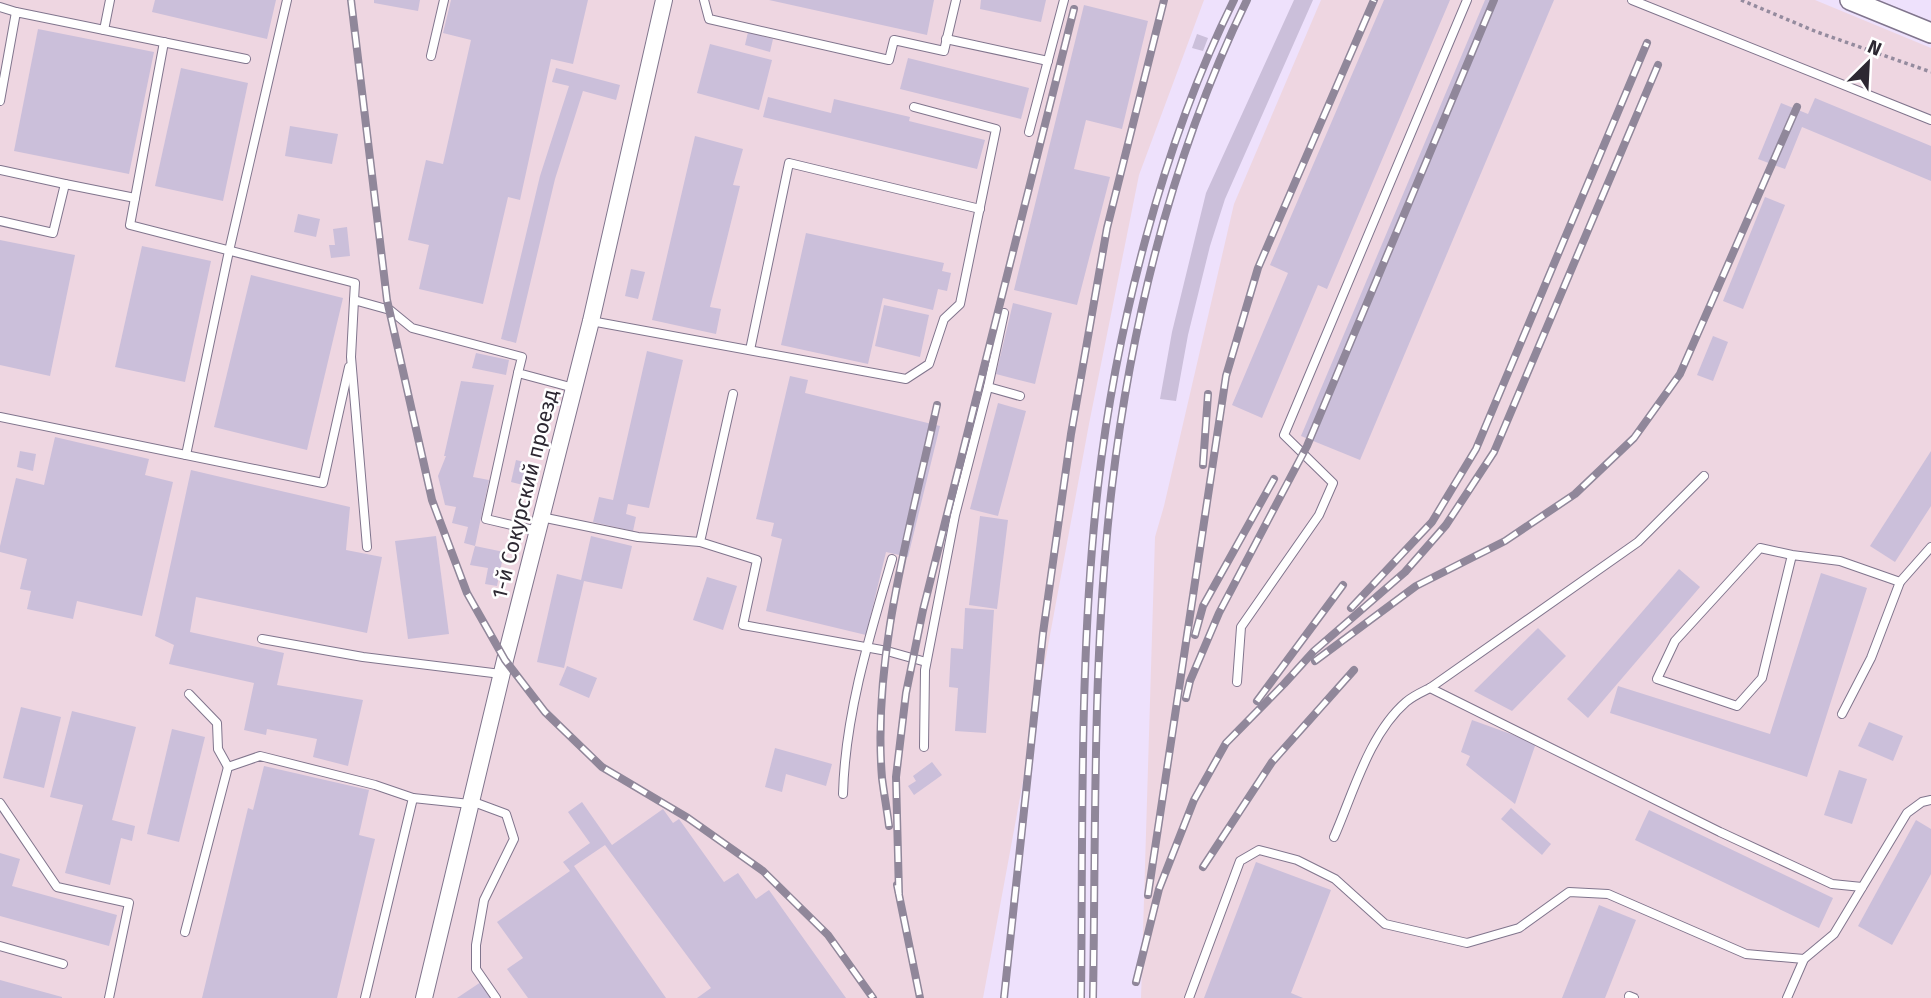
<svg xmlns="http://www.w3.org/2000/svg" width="1931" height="998" font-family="'Fira Sans',sans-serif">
<rect width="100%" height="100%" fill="#eee1fc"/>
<g fill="#eed6e1">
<path d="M0 0H1204L1139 175 1089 424 983 998H0Z"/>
<path d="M1321 0H1815L1931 48V998H1141L1155 537 1164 506 1234 204Z"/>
</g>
<g fill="#cbbfda">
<path d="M155 0H276L267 39 152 12Z"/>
<path d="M374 0H420L418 11 374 3Z"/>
<path d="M451 0H588L573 64 551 59 520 200 508 197 483 304 419 289 429 245 408 240 426 160 443 164 471 40 443 33Z"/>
<path d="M769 0H934L927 35Z"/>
<path d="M981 0H1046L1041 22 980 9Z"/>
<path d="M1294 0H1313L1225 199 1210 246 1188 335 1176 401 1160 399 1172 332 1206 193Z"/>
<path d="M1384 0H1450L1327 289 1318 285 1262 418 1232 405 1288 273 1270 265Z"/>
<path d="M1485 0H1554L1360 460 1301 436Z"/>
<path d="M1084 5 1148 21 1122 129 1086 120 1074 169 1110 177 1077 305 1014 290Z"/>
<path d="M38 29 154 52 129 174 14 151Z"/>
<path d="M748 32 773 39 770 52 745 45Z"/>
<path d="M1197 34 1208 38 1203 51 1192 48Z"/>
<path d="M710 44 772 60 759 110 697 93Z"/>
<path d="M908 58 1029 88 1021 119 900 89Z"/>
<path d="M181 68 248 83 223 201 155 186Z"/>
<path d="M556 68 620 85 616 100 583 91 555 179 516 343 501 339 540 176 569 86 552 82Z"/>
<path d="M768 97 831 113 834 99 910 117 909 121 985 140 977 169 763 117Z"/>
<path d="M1815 98 1931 146V181L1802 127 1785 169 1758 159 1781 103 1808 114Z"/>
<path d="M290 126 338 134 332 164 285 156Z"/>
<path d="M695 136 743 149 733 185 740 186 710 307 721 309 716 334 652 320Z"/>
<path d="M1765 197 1785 205 1743 309 1723 301Z"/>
<path d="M298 214 320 219 316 237 294 232Z"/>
<path d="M347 227 350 256 331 258 329 245H335L333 229Z"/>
<path d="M806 233 944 263 942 271 951 273 947 291 938 289 933 310 883 298 868 364 781 345Z"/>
<path d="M0 240 75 255 50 376 0 365Z"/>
<path d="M142 246 211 261 185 382 115 367Z"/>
<path d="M631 269 645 272 638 299 625 296Z"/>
<path d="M251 275 343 298 307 450 214 427Z"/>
<path d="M1013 303 1052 313 1035 384 996 374Z"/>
<path d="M884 305 929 315 920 357 875 346Z"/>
<path d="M1713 336 1728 342 1713 381 1697 375Z"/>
<path d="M647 351 683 360 649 508 628 504 626 514 636 517 633 531 593 522 599 497 613 500Z"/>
<path d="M476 353 509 360 506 375 472 368Z"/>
<path d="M790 376 808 380 805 393 940 426 908 557 886 552 866 635 766 611 782 539 771 536 774 523 756 519Z"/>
<path d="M461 381 494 385 473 477 489 480 475 546 464 543 468 527 452 523 456 507 445 505 438 476 446 456H444Z"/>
<path d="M998 403 1026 411 998 516 970 509Z"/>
<path d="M55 437 149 459 145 475 173 482 142 616 77 601 73 619 27 609 31 591 20 589 27 559 0 552V546L16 478 44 485Z"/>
<path d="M20 451 36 454 33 471 17 467Z"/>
<path d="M1931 451V506L1895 562 1870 546Z"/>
<path d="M516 460 532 464 527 486 511 482Z"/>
<path d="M191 470 350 507 346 550 382 557 367 633 196 597 190 632 284 653 277 685 363 700 348 766 313 757 317 739 267 729 266 735 244 730 254 683 169 664 174 645 155 636Z"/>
<path d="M980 516 1008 520 997 609 969 605Z"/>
<path d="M436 536 449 634 408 639 395 541Z"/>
<path d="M591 536 632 546 622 589 584 581 564 668 537 662 557 574 581 580Z"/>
<path d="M475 546 504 552 497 586 485 584 488 568 470 565Z"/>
<path d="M1679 569 1700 587 1588 718 1567 699Z"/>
<path d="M1821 573 1867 588 1807 777 1610 713 1618 686 1770 734Z"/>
<path d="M707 577 737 586 723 630 693 620Z"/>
<path d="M965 608 994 610 986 733 955 731 958 688 949 687 951 648 963 649Z"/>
<path d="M1538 628 1566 656 1512 711 1474 691Z"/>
<path d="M567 666 597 678 589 698 559 685Z"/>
<path d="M21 707 61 717 44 788 3 778Z"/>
<path d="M72 711 136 727 112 820 135 826 132 841 121 838 110 885 65 873 83 805 50 797Z"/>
<path d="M1472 720 1536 743 1515 804 1466 765 1470 756 1461 752Z"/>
<path d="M1869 722 1903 736 1893 761 1858 746Z"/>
<path d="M172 729 205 737 179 842 147 834Z"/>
<path d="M775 748 832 764 826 786 786 774 782 792 765 787Z"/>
<path d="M932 762 942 775 914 795 908 786 916 781 913 776Z"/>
<path d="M264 766 369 790 359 835 375 839 337 998H202L248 808 253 810Z"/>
<path d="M1839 770 1867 779 1852 824 1824 815Z"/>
<path d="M582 802 612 845 663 809 673 823 679 819 724 882 738 873 756 899 769 890 846 998H697L711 988 605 845 574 866 666 998H528L507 969 523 958 497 922 570 871 563 862 590 843 568 812Z"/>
<path d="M1511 808 1551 844 1542 855 1501 819Z"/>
<path d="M1649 810 1833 898 1819 928 1635 840Z"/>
<path d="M1916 820 1931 829V874L1892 945 1858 926Z"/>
<path d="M0 853 20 859 12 886 117 915 109 946 0 916Z"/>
<path d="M1256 862 1331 890 1291 993 1303 998H1204Z"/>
<path d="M1599 905 1636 920 1605 998H1562Z"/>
<path d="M0 980 62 997V998H0Z"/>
<path d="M481 982 491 998H457Z"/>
</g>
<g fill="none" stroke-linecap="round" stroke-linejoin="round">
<defs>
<g id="service">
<path d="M704 0 709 19 889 60 894 40 944 51 956 0"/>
<path d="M1632 0 1931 120"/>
<path d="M0 7 16 12"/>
<path d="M104 30 110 0"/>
<path d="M946 39 1048 61"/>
<path d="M164 42 130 225 355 283 354 300"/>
<path d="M431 56 444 0"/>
<path d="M0 101 16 12 246 59"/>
<path d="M1029 132 1064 0"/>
<path d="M0 170 65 184"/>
<path d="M0 221 53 233 65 184 135 198"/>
<path d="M591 321 906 379 929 364 944 319 960 304 996 129 914 107"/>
<path d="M750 350 789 163 980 209"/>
<path d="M518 373 486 519 538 531"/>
<path d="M988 387 1004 313"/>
<path d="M733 394 700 542 757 560 743 625 887 651 926 662"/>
<path d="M0 417 323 483 349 367"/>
<path d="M186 455 229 251 287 0"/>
<path d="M541 517 638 537 700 542"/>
<path d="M367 547 351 357 354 300 390 310 412 328 522 357 518 373 574 388"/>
<path d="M1792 555 1762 678 1737 706 1657 679 1675 641 1760 548 1792 555 1840 561 1900 582"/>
<path d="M262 639 363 657 501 674"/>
<path d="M1237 682 1241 627 1319 515 1333 483 1284 435 1467 0"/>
<path d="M1430 688 1720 832 1832 884 1862 887"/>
<path d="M189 694 217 723 218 749 228 767"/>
<path d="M1842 714 1871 658 1900 582 1931 547"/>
<path d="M924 747 925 670 955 515 988 387 1020 396"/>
<path d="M843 794C845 715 870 634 892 559"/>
<path d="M471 801 506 814 514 839 484 900 476 945V969L496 998"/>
<path d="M0 803 57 887 129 903 109 998"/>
<path d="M1334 837C1353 794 1369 734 1406 702 1413 696 1422 692 1430 688L1638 542 1704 476"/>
<path d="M185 932 228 767 260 756 375 785 413 798"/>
<path d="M0 946 63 964"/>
<path d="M1629 996 1634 998"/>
<path d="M365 998 413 798 470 804"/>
<path d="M1189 998 1240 861 1259 850 1297 860 1335 879 1385 924 1467 943 1519 928 1569 892 1608 894 1746 954 1804 959 1834 934 1907 813 1922 802 1931 800"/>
<path d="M1787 998 1804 959"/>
</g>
<path id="minor" d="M424 998 505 660 591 321 664 0"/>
<path id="tertiary" d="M1850 0 1931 33"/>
</defs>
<use href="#service" stroke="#80758d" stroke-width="10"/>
<use href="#minor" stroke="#80758d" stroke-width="18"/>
<use href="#tertiary" stroke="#80758d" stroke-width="22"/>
<path stroke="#948b9e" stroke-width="3.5" stroke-dasharray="3.5 3.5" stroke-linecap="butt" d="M1741 0 1817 32 1931 72"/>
<use href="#service" stroke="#fff" stroke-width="8"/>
<use href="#minor" stroke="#fff" stroke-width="16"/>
<use href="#tertiary" stroke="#fff" stroke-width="19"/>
<defs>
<g id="rail">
<path d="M351 0 387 300 432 500 467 593 505 660 545 712 602 767 688 818 763 871 828 935 873 998"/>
<path d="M1203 465 1208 394"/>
<path d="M1351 608 1432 522 1476 449 1647 43"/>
<path d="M1195 635 1203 606 1274 479"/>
<path d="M1315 661 1416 586 1505 541 1575 494 1634 438 1680 374 1797 107"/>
<path d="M1186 698 1190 681 1219 613 1307 446 1494 0"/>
<path d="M1257 701 1343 585"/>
<path d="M889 826C887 810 884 794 882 778 872 654 911 525 937 405"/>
<path d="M1203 867 1272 762 1354 670"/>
<path d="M897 885 920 998"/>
<path d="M899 894 896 777 906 693 923 610 1074 9"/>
<path d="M1148 895 1226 376 1258 268 1374 0"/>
<path d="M1136 982 1159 889 1194 800 1226 743 1284 684 1314 651 1405 572 1446 525 1494 452 1658 65"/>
<path d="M1004 998 1043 633 1071 434 1107 228 1164 0"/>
<path d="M1081 998C1083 828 1079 656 1098 486 1116 328 1163 142 1234 0"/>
<path d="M1093 998C1096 828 1092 656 1112 486 1132 319 1173 152 1247 0"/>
</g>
</defs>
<use href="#rail" stroke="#90879a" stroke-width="8"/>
<use href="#rail" stroke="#fff" stroke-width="5" stroke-dasharray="16" stroke-linecap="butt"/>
</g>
<g text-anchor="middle" stroke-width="5" stroke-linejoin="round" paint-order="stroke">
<g font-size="21" fill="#2d2832" stroke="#fff">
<text transform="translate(525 494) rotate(-76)" y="7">1-й Сокурский проезд</text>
</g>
</g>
<g transform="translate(1868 63) rotate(24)" stroke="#ffffff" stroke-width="5" paint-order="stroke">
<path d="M0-5L12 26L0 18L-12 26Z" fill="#2d2832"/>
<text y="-10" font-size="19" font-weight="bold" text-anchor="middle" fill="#2d2832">N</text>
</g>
</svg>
